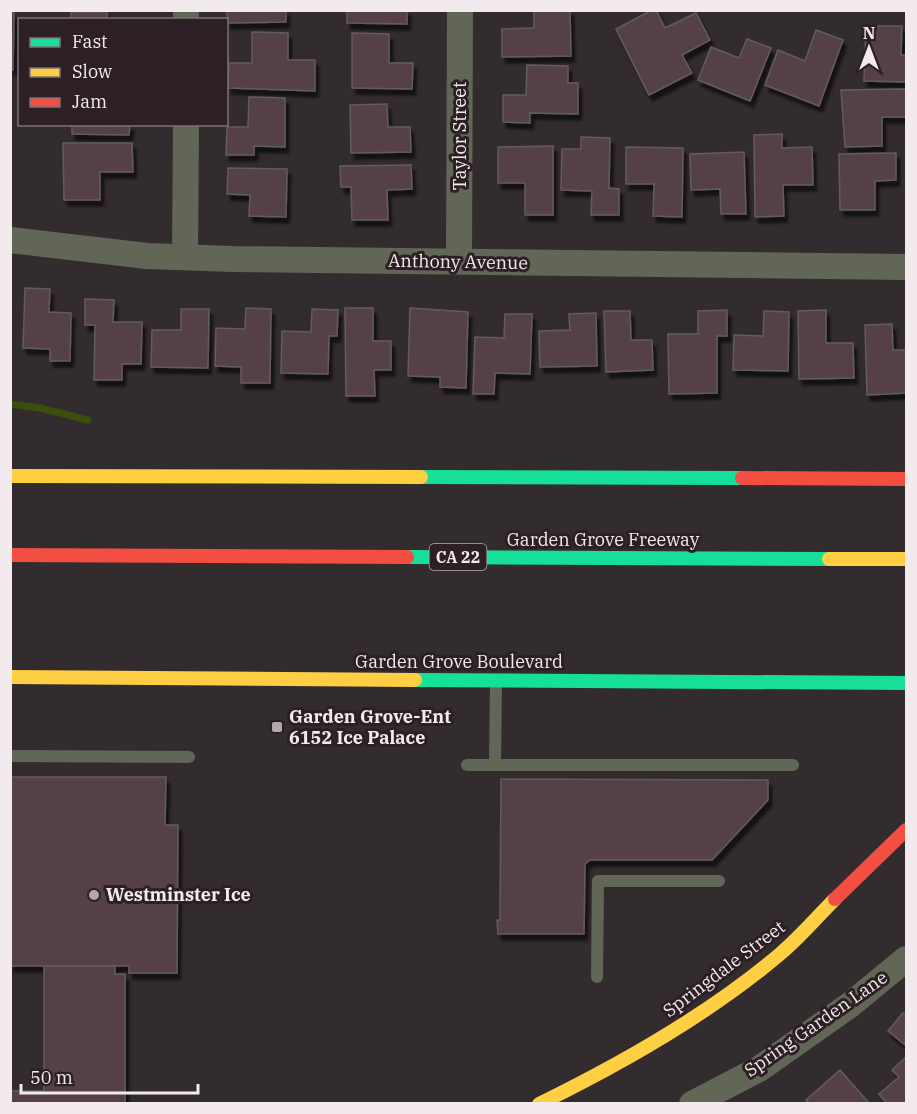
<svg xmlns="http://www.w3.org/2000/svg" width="917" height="1114" font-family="'IBM Plex Serif',serif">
<defs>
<filter id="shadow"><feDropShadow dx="3.5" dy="6" stdDeviation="1.5" flood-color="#0009"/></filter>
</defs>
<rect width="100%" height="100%" fill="#332c2f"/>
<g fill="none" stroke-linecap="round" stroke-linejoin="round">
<path stroke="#3c4e0e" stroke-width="7" d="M10 404 40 408 88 420"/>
</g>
<g fill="#544149" stroke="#625c5e" stroke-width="1.5" filter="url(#shadow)">
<path d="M227 10H286V22L227 23Z"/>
<path d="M347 10H407V24L347 23Z"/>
<path d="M534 10H570L571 56 502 57V29L534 28Z"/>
<path d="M652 10H656L665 28 696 13 710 40 682 55 692 73 649 95 616 29Z"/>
<rect x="71" y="12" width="36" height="8"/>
<path d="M10 13H14L13 70H10Z"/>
<path d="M866 26H902L901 55H906V82L864 81Z"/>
<path d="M816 30 843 40 819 106 765 85 778 50 805 61Z"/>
<path d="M252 32 288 33V60H315V91L228 88 229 63H252Z"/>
<path d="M352 33 389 34V63H413L412 89 352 88Z"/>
<path d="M747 39 771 48 750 101 698 80 711 47 739 58Z"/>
<path d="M527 65 568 66V83H578V114L530 113V123L503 122V95H526Z"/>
<path d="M906 89V117H882V146L845 147 841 90Z"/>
<path d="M249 97 285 98V147L254 146V155H226L227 127H248Z"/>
<path d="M387 104 388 127H410L411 152 351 153 350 105Z"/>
<path d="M72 124H130L129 135 72 134Z"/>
<path d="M782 134V148L812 147 813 185H783L784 216 755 217 754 135Z"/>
<path d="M581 137 610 138 609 188 619 189V215H591L592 191 561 190 562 149H581Z"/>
<path d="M63 143H132L133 172H100V200H64Z"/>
<path d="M553 146V215H525V183H498V147Z"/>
<path d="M626 147 683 148 682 217 653 216 654 184H626Z"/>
<path d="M744 152 746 214H721L720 189 691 190 690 154Z"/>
<path d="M896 153V180L875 181V210H840L839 154Z"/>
<path d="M411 165 412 189 387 190 388 220H352L351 187H341L340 166Z"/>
<path d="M228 168 287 169 286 217 249 216 250 195 227 194Z"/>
<path d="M25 288 50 289 49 312 71 313 70 361H50V349L23 348Z"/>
<path d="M85 299 114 300 113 322H142L141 364H122V380H94L95 325H85Z"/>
<path d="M246 308 271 309 270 383H241V367L215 366 216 328 245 329Z"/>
<path d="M345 308H373V341H391V370H374L375 396H346Z"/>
<path d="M410 308 468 312 466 388 440 387V377L408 376Z"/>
<path d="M181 309H209L208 368 151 367 152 330H181Z"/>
<path d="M312 309 338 310 337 336H329L328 374 281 373 282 331 311 332Z"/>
<path d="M727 310V336H717V393L669 394 668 334H698V311Z"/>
<path d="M826 310V343H853L854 378 799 379 798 311Z"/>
<path d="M604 311H630L631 340H652L653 370 606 372Z"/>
<path d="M764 311 789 312 788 371 733 370 734 335 763 336Z"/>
<path d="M596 313 597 366 540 367 539 331 570 330 569 314Z"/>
<path d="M505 314H532L530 374 495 373 494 394H473L475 337 504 338Z"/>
<path d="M892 324 893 350H906V393L867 395 865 325Z"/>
<path d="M10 777H166L165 825H178L177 973H129V966H10Z"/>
<path d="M501 779 768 780V800L712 860H590L585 864 584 934H498L497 920H500Z"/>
<path d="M44 966H115V974H125V1104H10V1091H44Z"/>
<path d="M903 1013 906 1015 905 1045 888 1031Z"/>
<path d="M906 1057V1104H887L879 1094 899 1077 892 1070Z"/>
<path d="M840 1070 870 1104H810L806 1100Z"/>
</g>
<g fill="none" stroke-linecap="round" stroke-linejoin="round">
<g stroke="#616657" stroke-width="12">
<path d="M496 681 495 765H793"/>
<path d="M10 756 189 757"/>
<path d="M467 765H495"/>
<path d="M597 977 598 881H719"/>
</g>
<g stroke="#616657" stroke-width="26">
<path d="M186 20V10"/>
<path d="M10 240 147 256 233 259 906 267"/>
<path d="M185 257 186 124"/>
<path d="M459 261 460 10"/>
<path d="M692 1104 759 1069 850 1005 906 959"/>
</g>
<g stroke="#16e098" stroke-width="14">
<path d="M421 477 742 478"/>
<path d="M407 557 829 559"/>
<path d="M415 680 906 683"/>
</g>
<g stroke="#ffcf43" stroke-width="14">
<path d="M10 476 421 477"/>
<path d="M829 559H906"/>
<path d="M10 677 415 680"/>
<path d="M539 1104C623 1063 708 1015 780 954 800 937 817 917 835 899"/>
</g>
<g stroke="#f24e42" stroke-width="14">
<path d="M742 478 906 479"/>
<path d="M10 555 407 557"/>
<path d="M835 899 906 830"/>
</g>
</g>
<g fill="#b0a8aa" stroke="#2c2024" stroke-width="2">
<rect x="271" y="721" width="12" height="12" rx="3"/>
<circle cx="94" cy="895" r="6"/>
</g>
<g text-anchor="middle" stroke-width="6" stroke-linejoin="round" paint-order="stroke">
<rect fill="#2c2024" stroke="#b7adb1" stroke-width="1.5" x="429.5" y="544" width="57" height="26" rx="4.5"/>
<g font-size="16" font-weight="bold" fill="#f3eaed">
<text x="458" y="563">CA 22</text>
</g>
<g font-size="18" fill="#f3eaed" stroke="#2c2024">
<text transform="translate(460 136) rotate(-90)" y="6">Taylor Street</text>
<text transform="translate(458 262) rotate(1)" y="6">Anthony Avenue</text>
<text x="603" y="546">Garden Grove Freeway</text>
<text x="459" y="668">Garden Grove Boulevard</text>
<text transform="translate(724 969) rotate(-37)" y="6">Springdale Street</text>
<text transform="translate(816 1024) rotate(-35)" y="6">Spring Garden Lane</text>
</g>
<g font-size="18" font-weight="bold" fill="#f3eaed" stroke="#2c2024" text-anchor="start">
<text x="289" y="723">Garden Grove-Ent<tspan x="289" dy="21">6152 Ice Palace</tspan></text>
<text x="106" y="901">Westminster Ice</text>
</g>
</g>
<rect width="917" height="1114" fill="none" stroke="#f3eaed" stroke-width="24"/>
<rect x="18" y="18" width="210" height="108" fill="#2c2024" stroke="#7c7174" stroke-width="1.5"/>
<rect x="30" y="38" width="30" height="9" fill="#16e098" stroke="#7c7174" stroke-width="1.5"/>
<text x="72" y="48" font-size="18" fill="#f3eaed">Fast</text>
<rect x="30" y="68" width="30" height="9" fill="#ffcf43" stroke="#7c7174" stroke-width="1.5"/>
<text x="72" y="78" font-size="18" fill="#f3eaed">Slow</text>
<rect x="30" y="98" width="30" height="9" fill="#f24e42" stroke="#7c7174" stroke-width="1.5"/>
<text x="72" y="108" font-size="18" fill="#f3eaed">Jam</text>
<g transform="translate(869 48)" stroke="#2c2024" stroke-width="4.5" paint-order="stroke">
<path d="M0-4.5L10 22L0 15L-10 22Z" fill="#f3eaed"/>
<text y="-9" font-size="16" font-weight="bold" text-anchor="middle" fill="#f3eaed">N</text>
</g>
<path d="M21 1084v9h177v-9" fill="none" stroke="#f3eaed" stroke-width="3"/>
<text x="30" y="1084" font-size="18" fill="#f3eaed" stroke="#2c2024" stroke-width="4.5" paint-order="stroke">50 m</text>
</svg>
